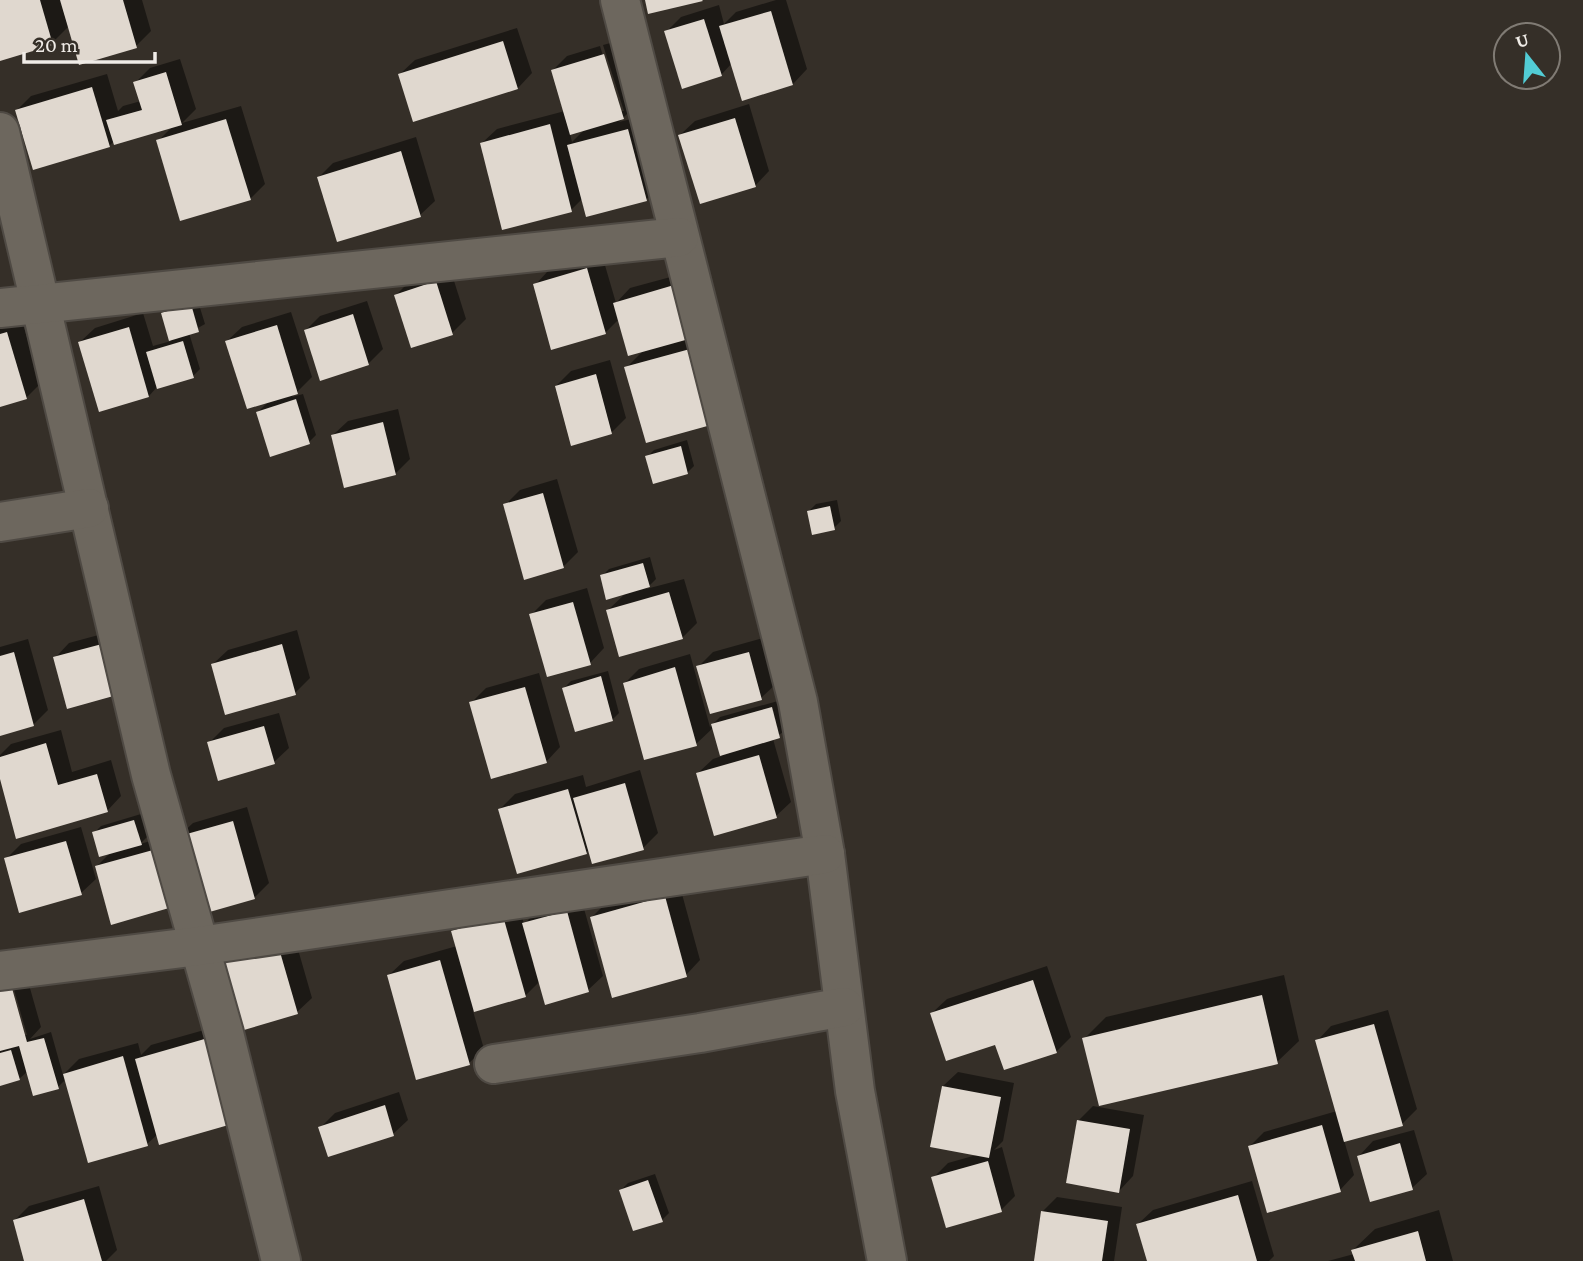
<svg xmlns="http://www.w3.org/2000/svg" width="1583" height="1261" font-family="'Crimson Pro',serif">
<rect width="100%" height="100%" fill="#352f28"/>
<g fill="#0007" fill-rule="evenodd">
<path d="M0 0H142L151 31 136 46 69 26 52 43 0 59Z"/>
<path d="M776 0H786L807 69 793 84 732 63 721 75 666 32 681 17 719 5 724 24 736 12Z"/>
<path d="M517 28 532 73 518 88 400 74 415 60Z"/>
<path d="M618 41 638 103 619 122 643 116 660 185 646 200 583 198 571 210 482 143 497 129 565 111 552 71 567 56 600 46 620 111H624L603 45ZM585 129 572 142 570 134Z"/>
<path d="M180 59 196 109 182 123 241 106 265 184 250 199 158 141 173 126 114 141 109 146 17 110 31 96 107 74 118 111 123 106 141 101 135 83 150 68Z"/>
<path d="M749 104 769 171 755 186 680 135 695 121Z"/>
<path d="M416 137 435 201 420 215 319 177 333 163Z"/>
<path d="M602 255 616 303 630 288 689 272 703 323 685 341 704 335 725 409 626 368 644 350 619 319 605 333 535 285 549 270Z"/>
<path d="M450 268 466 319 452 333 396 295 410 281Z"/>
<path d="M197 298 205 324 189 333 200 369 193 376 157 387 149 396 80 342 95 328 143 313 153 346 171 341 163 313 170 306Z"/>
<path d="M367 301 383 349 368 364 306 330 320 316Z"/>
<path d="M291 312 312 377 292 397 303 394 316 435 309 442 272 454 258 412 270 400 227 341 242 327Z"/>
<path d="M21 318 41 383 26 398 0 406V325Z"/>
<path d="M610 360 626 418 612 432 556 386 571 371Z"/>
<path d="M398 409 410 459 396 473 333 435 348 421Z"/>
<path d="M687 440 694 466 687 473 647 457 654 450Z"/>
<path d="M557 479 578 552 563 567 505 505 520 490Z"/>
<path d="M837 500 841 521 834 528 809 511 816 504Z"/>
<path d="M650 557 656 579 646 589 684 579 697 623 682 638 608 610 626 593 602 576 609 569Z"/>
<path d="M587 588 604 648 590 663 531 615 546 600Z"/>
<path d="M117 630 131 679 55 658 69 643Z"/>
<path d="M297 630 310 678 295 693 213 664 228 650Z"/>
<path d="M763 638 776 684 761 698 698 667 713 652Z"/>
<path d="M28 639 48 710 33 725 0 734V647Z"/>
<path d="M690 654 710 727 720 717 778 701 786 730 773 739 791 802 776 816 698 773 713 759 722 756 714 727 696 744 625 683 639 669Z"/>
<path d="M608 671 619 713 612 720 564 688 571 681Z"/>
<path d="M539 673 560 747 546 762 471 703 486 688Z"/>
<path d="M279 713 289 748 274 762 209 743 224 728Z"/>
<path d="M61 730 72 772 111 760 121 796 107 811 0 773V755L11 744Z"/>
<path d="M640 770 658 833 643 848 589 849 586 853 500 809 515 794 583 775 586 787Z"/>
<path d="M247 807 269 883 254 898 178 837 193 823Z"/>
<path d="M141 814 148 836 140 844 168 836 183 892 96 867 111 852 94 833 101 826Z"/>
<path d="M81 827 96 879 81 893 6 859 21 844Z"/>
<path d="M679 883 700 960 686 975 592 917 606 903Z"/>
<path d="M581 898 603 976 588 990 540 981 526 995 473 1011 484 1049 469 1063 389 975 404 961 457 946 453 932 468 917 518 903 524 924 539 909Z"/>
<path d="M293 932 312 998 297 1012 219 964Z"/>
<path d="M1047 966 1071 1037 1056 1052 996 1043 932 1013 947 999Z"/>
<path d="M24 967 41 1027 30 1039 51 1032 63 1075 79 1059 138 1043 141 1055 151 1045 222 1025 158 1134 147 1144 66 1079 58 1087 28 1071 19 1079 0 1084V974ZM9 972 27 1035H23L6 973Z"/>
<path d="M1284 975 1299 1041 1277 1062 1084 1039 1106 1017Z"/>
<path d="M1388 1010 1417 1109 1402 1124 1344 1140 1354 1175 1340 1190 1250 1146 1264 1132 1337 1111 1317 1041 1331 1026Z"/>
<path d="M958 1072 1014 1083 1003 1141 994 1150 1002 1147 1015 1196 1001 1210 933 1178 948 1163 980 1154 943 1086Z"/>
<path d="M399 1092 408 1120 393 1134 320 1128 335 1113Z"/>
<path d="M1093 1106 1144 1115 1133 1176 1119 1191 1078 1121Z"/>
<path d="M1414 1130 1427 1174 1412 1188 1359 1156 1373 1141Z"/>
<path d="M655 1174 669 1213 662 1220 621 1190 628 1183Z"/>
<path d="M1252 1181 1274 1256 1269 1261H1149L1138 1224 1153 1210Z"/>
<path d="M99 1186 117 1250 106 1261H26L15 1220 29 1206Z"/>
<path d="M1057 1197 1122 1207 1114 1261H1035L1042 1212Z"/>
<path d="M1439 1210 1453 1261H1328L1354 1254 1353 1250 1375 1229Z"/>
</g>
<g fill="#e0d8cf">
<path d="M0 0H40L53 45 0 61Z"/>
<path d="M60 0H123L137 48 79 65Z"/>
<path d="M645 0H702L703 1 648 14Z"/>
<path d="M771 11 793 85 742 101 719 26Z"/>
<path d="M704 19 722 76 682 89 664 31Z"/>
<path d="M503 41 518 89 413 122 398 74Z"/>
<path d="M604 54 624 119 570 135 551 70Z"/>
<path d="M166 72 182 125 114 145 106 120 142 110 133 82Z"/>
<path d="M92 87 110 147 33 170 15 110Z"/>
<path d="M735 118 756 187 700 204 678 135Z"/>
<path d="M226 119 251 200 180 221 156 140Z"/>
<path d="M550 124 572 212 502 230 480 143Z"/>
<path d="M628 129 647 201 586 217 567 145Z"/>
<path d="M401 151 421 217 337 242 317 177Z"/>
<path d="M587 268 606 334 551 350 533 284Z"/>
<path d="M436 281 453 335 411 348 394 295Z"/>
<path d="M674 285 689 339 628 356 613 303Z"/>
<path d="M191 304 199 332 169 341 161 313Z"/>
<path d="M353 314 369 365 320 381 304 330Z"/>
<path d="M277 325 298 394 247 409 225 341Z"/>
<path d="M129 327 149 397 99 412 78 342Z"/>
<path d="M7 332 27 399 0 407V334Z"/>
<path d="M183 341 194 378 157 389 146 352Z"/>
<path d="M690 349 711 425 646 443 624 367Z"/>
<path d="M596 374 612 434 571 446 555 386Z"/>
<path d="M296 399 310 444 270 457 256 412Z"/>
<path d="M383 422 396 475 344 488 331 435Z"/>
<path d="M681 446 688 474 653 484 645 456Z"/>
<path d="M543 493 564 568 524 580 503 504Z"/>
<path d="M830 506 835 530 812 535 807 511Z"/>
<path d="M643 563 650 587 606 600 600 575Z"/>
<path d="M669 592 683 639 619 657 606 610Z"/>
<path d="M573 602 591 665 547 677 529 614Z"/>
<path d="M102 644 117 695 67 709 53 657Z"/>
<path d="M282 644 296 695 225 715 211 664Z"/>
<path d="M14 652 34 726 0 736V656Z"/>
<path d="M749 652 762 700 710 714 696 666Z"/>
<path d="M675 667 697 746 644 760 623 683Z"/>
<path d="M601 676 613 721 575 732 562 688Z"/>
<path d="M525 687 547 763 491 779 469 702Z"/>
<path d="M772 707 780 738 720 756 711 724Z"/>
<path d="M264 726 275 764 218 781 207 742Z"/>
<path d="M46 743 58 785 97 774 108 812 16 839 0 779V757Z"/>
<path d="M759 755 777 818 714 836 696 773Z"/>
<path d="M625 783 644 850 592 864 573 798Z"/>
<path d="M568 789 587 854 517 874 498 809Z"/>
<path d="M134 820 142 845 99 857 92 832Z"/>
<path d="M233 821 255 899 199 915 176 837Z"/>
<path d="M66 841 82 895 19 913 4 858Z"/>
<path d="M153 850 169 908 111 925 95 866Z"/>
<path d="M665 896 687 977 612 998 590 917Z"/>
<path d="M567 911 589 992 545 1005 522 923Z"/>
<path d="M503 916 526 997 474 1012 451 931Z"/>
<path d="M278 945 298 1014 237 1032 217 963Z"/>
<path d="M440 960 470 1065 416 1080 387 975Z"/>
<path d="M1033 980 1057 1053 1004 1070 995 1045 946 1061 930 1013Z"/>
<path d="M10 981 27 1042 44 1038 59 1089 33 1096 19 1046 0 1051V983Z"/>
<path d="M1262 995 1278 1064 1099 1106 1082 1038Z"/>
<path d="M1374 1024 1403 1126 1344 1142 1315 1040Z"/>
<path d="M208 1038 232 1124 159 1145 135 1059Z"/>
<path d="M11 1050 20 1080 0 1086V1053Z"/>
<path d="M123 1056 148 1146 88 1163 63 1074Z"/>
<path d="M942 1086 1001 1097 989 1158 930 1147Z"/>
<path d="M385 1105 394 1136 328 1157 318 1127Z"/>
<path d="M1077 1120 1130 1129 1119 1193 1066 1183Z"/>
<path d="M1322 1125 1341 1192 1267 1213 1248 1146Z"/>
<path d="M1400 1143 1413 1190 1370 1202 1357 1156Z"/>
<path d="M988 1161 1002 1212 946 1228 931 1177Z"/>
<path d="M648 1180 663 1222 633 1231 619 1190Z"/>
<path d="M1238 1195 1257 1261H1147L1136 1224Z"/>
<path d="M84 1199 102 1261H24L13 1220Z"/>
<path d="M1041 1211 1108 1221 1102 1261H1034Z"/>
<path d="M1418 1231 1426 1261H1355L1351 1250Z"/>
</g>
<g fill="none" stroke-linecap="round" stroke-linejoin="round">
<defs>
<g id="minor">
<path d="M620 0 798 702 825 854 855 1091 887 1261"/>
<path d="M0 132 151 775 224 1033 281 1261"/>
<path d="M0 308 679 237"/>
<path d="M0 522 89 508"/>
<path d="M0 971 199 946 825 854"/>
<path d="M494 1064 700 1033 844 1007"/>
</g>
</defs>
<use href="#minor" stroke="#4f4a44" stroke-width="42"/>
<use href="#minor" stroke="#6d675e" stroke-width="38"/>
</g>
<g transform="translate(1527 56) rotate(343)"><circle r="33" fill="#352f28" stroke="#807b74" stroke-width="2"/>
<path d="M0-5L12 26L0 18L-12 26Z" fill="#52ccd5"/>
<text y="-10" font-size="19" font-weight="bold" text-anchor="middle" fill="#f0ece7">U</text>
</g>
<path d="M24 52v10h131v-10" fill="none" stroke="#f0ece7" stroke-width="3.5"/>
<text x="35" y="52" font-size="21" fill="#f0ece7" stroke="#352f28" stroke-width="5" paint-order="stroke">20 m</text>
</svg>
